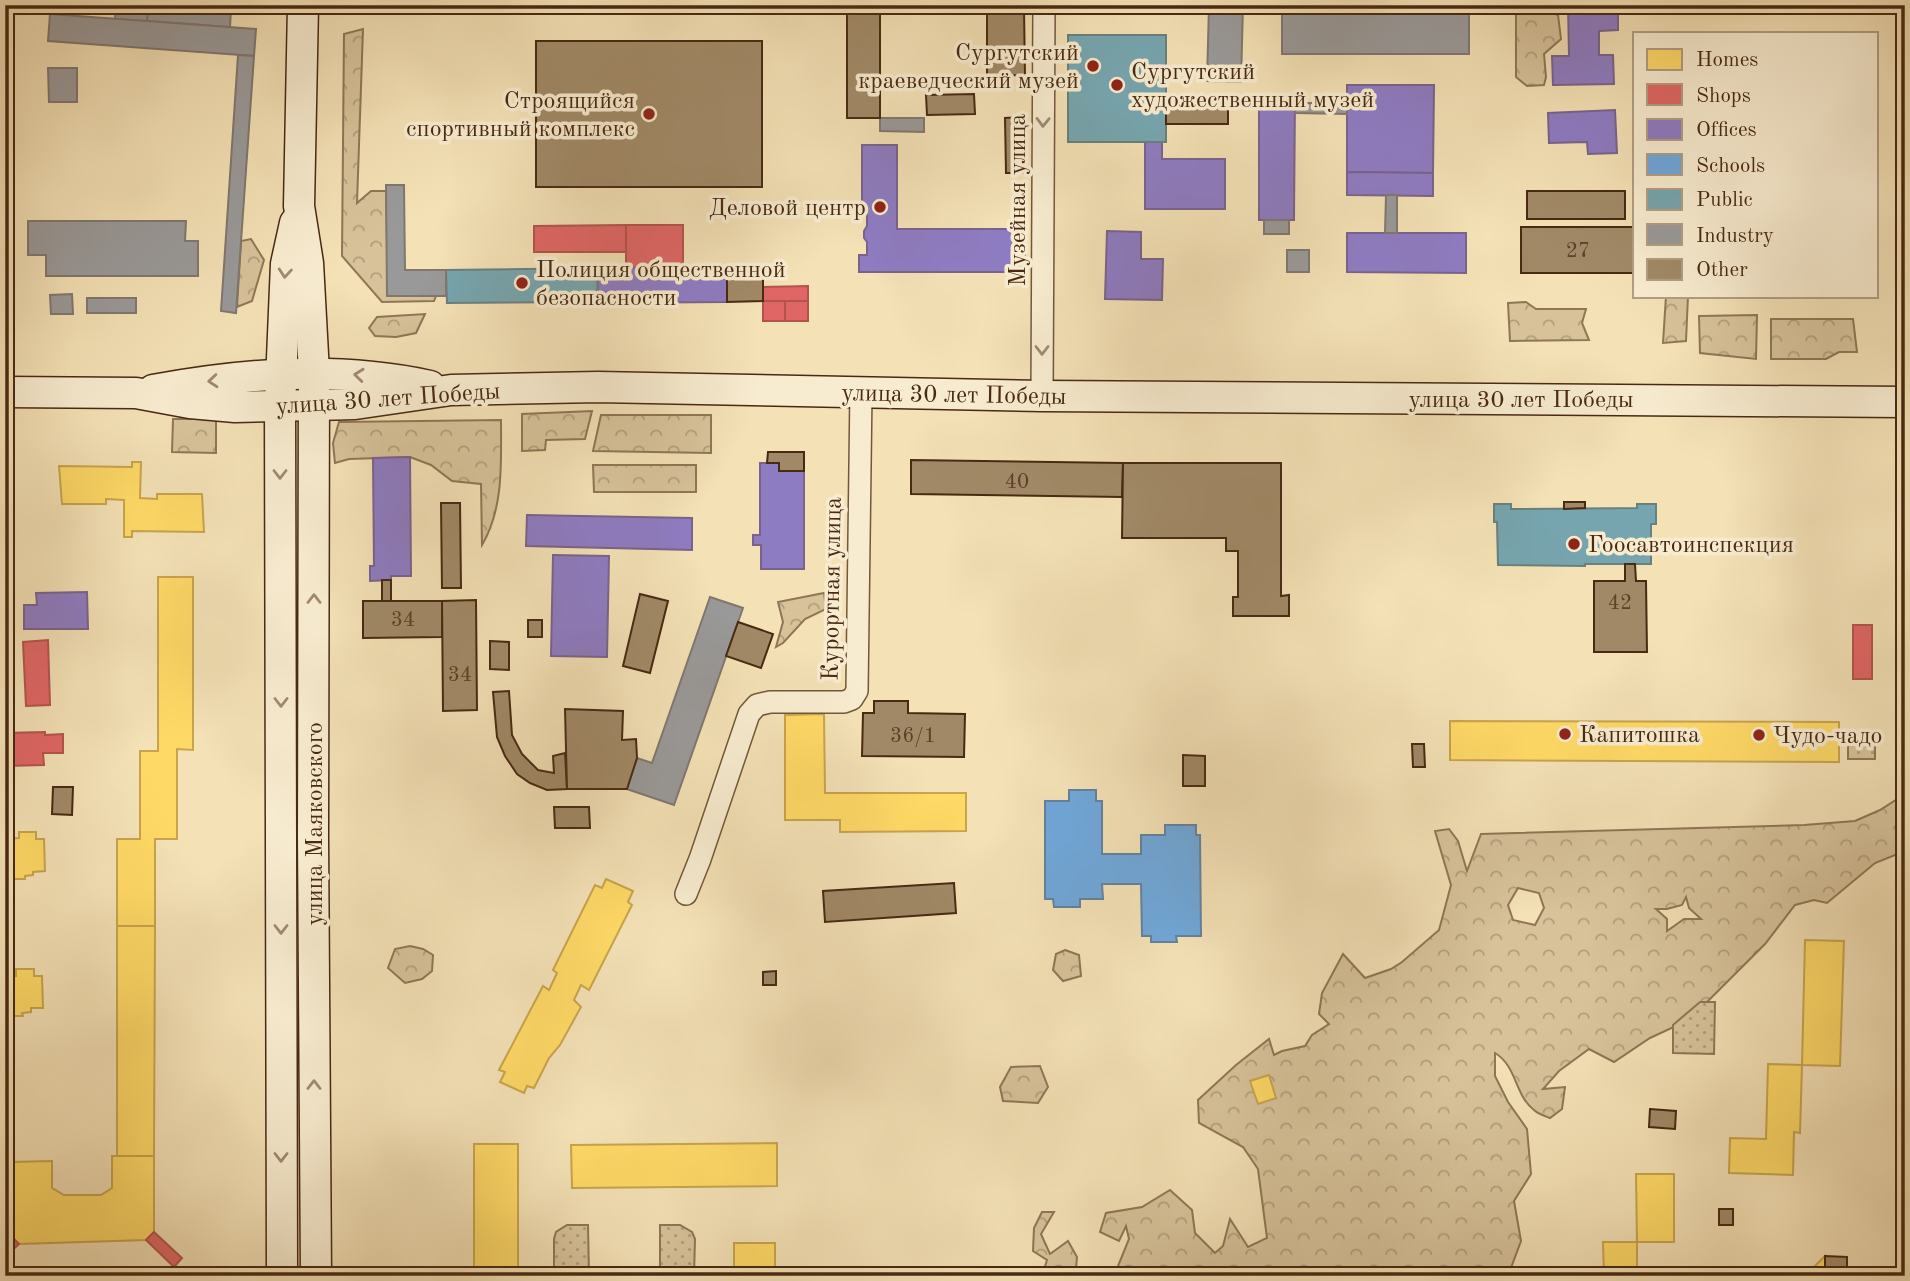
<svg xmlns="http://www.w3.org/2000/svg" width="1910" height="1281" font-family="'Old Standard TT',serif">
<defs>
<pattern id="forest-crowns" width="20" height="18" patternUnits="userSpaceOnUse" patternTransform="scale(1.75)"><rect width="20" height="18" fill="#d7c29a"/><path d="M2 6a3 3 0 1 1 6 0M12 15a3 3 0 1 1 6 0" fill="none" stroke="#b09e7c"/></pattern>
<pattern id="park-dots" width="8" height="8" patternUnits="userSpaceOnUse" patternTransform="scale(1.75)"><rect width="8" height="8" fill="#d7c29a"/><path d="M2 2h.1M6 6h.1" fill="none" stroke="#b09e7c" stroke-width="1.8" stroke-linecap="round"/></pattern>
</defs>
<rect width="100%" height="100%" fill="#f4e1b6"/>
<filter id="stains"><feTurbulence type="fractalNoise" baseFrequency=".00286" numOctaves="4"/><feColorMatrix values="0 0 0 0 .2 0 0 0 0 .09 0 0 0 0 .02 0 0 0 .5 -.17"/></filter>
<radialGradient id="worn" r=".72"><stop offset=".6" stop-color="#630" stop-opacity="0"/><stop offset="1" stop-color="#630" stop-opacity=".3"/></radialGradient>
<g fill="url(#forest-crowns)" stroke="#907656" stroke-width="2" fill-rule="evenodd">
<path d="M1516 12H1549L1558 15 1561 39 1544 54 1546 77 1544 85 1527 86 1516 77Z"/>
<path d="M363 29 357 203 371 191H386L388 296H436L434 301 382 302 342 256 344 34Z"/>
<path d="M251 239 264 260 252 301 237 307 241 241Z"/>
<path d="M1666 296H1688L1686 341 1663 343Z"/>
<path d="M1526 302 1536 309H1586L1582 323 1589 340 1510 341 1508 303Z"/>
<path d="M425 314 416 333 396 337 375 336 369 328 377 317Z"/>
<path d="M1757 315 1756 359 1700 353 1699 316Z"/>
<path d="M1771 319H1853L1857 352H1839L1826 359H1771Z"/>
<path d="M592 411 585 439 546 440 545 450 522 451V414Z"/>
<path d="M601 415H711V453L593 451Z"/>
<path d="M173 419H216V453L172 452Z"/>
<path d="M501 420C501 462 504 508 482 545L481 484 452 481 431 465 410 457 349 459 335 463 333 443 339 422Z"/>
<path d="M593 465H696V492H594Z"/>
<path d="M824 593 826 609 805 619 783 643 776 647 783 622 778 602Z"/>
<path d="M1905 794V851L1875 863 1827 903 1814 900 1795 905 1765 944 1689 1020 1650 1038 1614 1062 1589 1049 1559 1071 1543 1089 1565 1087 1562 1109 1550 1118C1545 1116 1538 1114 1534 1110 1515 1096 1517 1066 1495 1053V1076L1508 1102 1527 1129 1531 1174 1514 1201 1521 1241 1508 1276H1118L1116 1271 1129 1239 1126 1226 1119 1241 1100 1232 1106 1213 1142 1207 1170 1190 1192 1210 1195 1233 1215 1253 1223 1246 1230 1219 1248 1247 1267 1238 1258 1169 1243 1147 1199 1123 1198 1100 1236 1065 1269 1039 1274 1055 1282 1051 1305 1046 1312 1035 1329 1024 1319 1014 1322 993 1343 954 1365 978 1391 969 1402 962 1439 930 1451 885 1435 831 1449 829 1458 841 1467 871 1481 834 1804 825 1855 821 1880 810ZM1518 888 1539 893 1544 908 1535 925 1513 920 1508 905ZM1686 897 1689 908 1701 919H1684L1667 931V919L1656 909H1667L1682 905Z"/>
<path d="M410 946 423 949 433 955 432 971 422 979 405 983 388 968 395 949Z"/>
<path d="M1065 950 1079 955 1081 976 1063 981 1053 970 1056 954Z"/>
<path d="M1040 1066 1048 1087 1038 1103 1003 1101 1000 1087 1011 1067Z"/>
<path d="M1042 1212H1054L1041 1234 1050 1254 1068 1241 1077 1257 1076 1269 1064 1276H1042L1047 1260 1033 1251 1034 1228Z"/>
</g>
<g fill="url(#park-dots)" stroke="#907656" stroke-width="2">
<rect x="1848" y="734" width="27" height="25"/>
<path d="M1700 1002H1715L1714 1054 1673 1053V1025Z"/>
<path d="M567 1225H588L589 1276H554V1239L556 1232Z"/>
<path d="M660 1225H680L692 1232 695 1239 694 1276H660Z"/>
</g>
<g fill="#ffd966" stroke="#c8a44d" stroke-width="2">
<path d="M132 462H141L140 498 157 499V494H202L204 532 132 531V537H124V500L106 499V504H62L59 466 132 467Z"/>
<path d="M158 577H193V750L177 749V839H155V926H117V839H140V751H158Z"/>
<path d="M824 714 825 793H966V831L840 832V820H785V715Z"/>
<path d="M1450 721 1839 722V762L1450 760Z"/>
<path d="M19 832H36V839H44L45 871 33 872V875L25 876V879H5V839L19 838Z"/>
<path d="M606 879 633 891 628 902 632 905 589 990 581 985 574 1000 581 1007 560 1045 549 1058 534 1088 527 1086 524 1093 500 1082 505 1072 499 1070 543 986 549 990 557 973 553 970 595 885 602 888Z"/>
<path d="M117 926H155L154 1156H117Z"/>
<path d="M1805 940 1844 941 1840 1066 1802 1065Z"/>
<path d="M16 969H34V976H42L43 1008H31V1012L22 1013 23 1016H5V976H16Z"/>
<path d="M1768 1064 1802 1065 1800 1133 1794 1132 1793 1175 1729 1173 1730 1138 1766 1139Z"/>
<path d="M1269 1075 1276 1098 1258 1104 1250 1081Z"/>
<path d="M777 1143V1186L572 1188 571 1145Z"/>
<rect x="474" y="1144" width="44" height="132"/>
<path d="M112 1156H154V1232L146 1240 19 1244 11 1236 10 1162 52 1161V1188L64 1195H101L112 1188Z"/>
<path d="M1636 1174H1674V1242H1637Z"/>
<path d="M1603 1242H1637V1276H1604Z"/>
<rect x="734" y="1243" width="41" height="33"/>
<path d="M1825 1256V1276H1806L1815 1266Z"/>
</g>
<g fill="#e06666" stroke="#b2544d" stroke-width="2">
<path d="M626 225V252H534V226Z"/>
<rect x="626" y="225" width="57" height="43"/>
<path d="M808 286V301H763V287Z"/>
<rect x="763" y="301" width="22" height="20"/>
<rect x="785" y="301" width="23" height="20"/>
<rect x="1853" y="625" width="19" height="54"/>
<path d="M48 640 50 705 26 706 23 642Z"/>
<path d="M45 732V735L63 734V753H43L44 765 5 766V733Z"/>
<path d="M154 1232 182 1258 174 1267 146 1240Z"/>
<path d="M11 1236 19 1244 5 1257V1241Z"/>
</g>
<g fill="#8e7cc3" stroke="#79638e" stroke-width="2">
<rect x="5" y="5" width="7" height="51"/>
<path d="M1568 5H1618V30L1599 31V55H1613L1614 84 1553 85 1552 56H1569Z"/>
<path d="M5 56H12L13 209H5Z"/>
<path d="M1347 85H1434L1433 173 1347 172Z"/>
<path d="M1259 94H1295L1294 220H1259Z"/>
<path d="M1615 110 1617 153 1588 154 1587 142 1549 143 1548 113Z"/>
<path d="M1145 142H1162V159H1225V209H1145Z"/>
<path d="M862 145H897V229H1013V224H1025V272H859V255H867V242L864 238V231L867 226V214H862Z"/>
<path d="M1347 172 1433 173V196L1347 195Z"/>
<path d="M1107 231 1141 232V259H1163L1162 300 1105 299Z"/>
<path d="M1347 233H1466V273L1347 272Z"/>
<path d="M727 267V302L598 303 597 268Z"/>
<path d="M410 457 411 576H391V580L370 581V566H374L373 458Z"/>
<path d="M760 463H779V471H804V569H761V545H753V535H760Z"/>
<path d="M527 515 692 518V550L526 546Z"/>
<path d="M553 555 609 556 607 657 551 656Z"/>
<path d="M87 592 88 629H24V605H37L36 593Z"/>
</g>
<path fill="#6fa8dc" stroke="#63829f" stroke-width="2" d="M1069 790H1096V801H1102V854H1141V835H1165V825H1196V835H1200L1201 936H1176L1177 942H1151V936H1142L1141 884H1102L1103 899H1080V907H1054L1053 899H1045V801H1069Z"/>
<g fill="#76a5af" stroke="#688080" stroke-width="2">
<rect x="1068" y="35" width="98" height="107"/>
<path d="M597 268 598 302 447 303 446 270Z"/>
<path d="M1494 504H1511V509L1637 508V504H1656V524H1651V564H1585V566L1498 565 1497 522H1494Z"/>
</g>
<g fill="#999" stroke="#817770" stroke-width="2">
<path d="M116 5H149L147 21 115 19Z"/>
<path d="M149 5 231 9 230 27 147 21Z"/>
<path d="M1209 5H1243L1241 82 1207 81Z"/>
<path d="M1817 5H1852V13L1818 14Z"/>
<rect x="1282" y="13" width="187" height="41"/>
<path d="M50 14 256 29 254 56 48 41Z"/>
<path d="M238 55 254 56 236 313 221 311Z"/>
<path d="M48 68H77V102H49Z"/>
<path d="M1295 103H1347V114L1295 113Z"/>
<path d="M880 118H924V132L880 131Z"/>
<path d="M386 185H404L405 270H446V296H387Z"/>
<path d="M1386 195H1397V233H1385Z"/>
<rect x="1264" y="220" width="25" height="14"/>
<path d="M28 221H186L185 241H198V276H46V255H28Z"/>
<rect x="1287" y="250" width="22" height="22"/>
<path d="M72 294 73 314H51L50 295Z"/>
<rect x="87" y="298" width="49" height="15"/>
<path d="M710 597 743 608 674 805 627 789 637 758 652 763Z"/>
</g>
<g fill="#a18967" stroke="#482912" stroke-width="2">
<rect x="847" y="5" width="33" height="113"/>
<path d="M987 9H1024L1025 75 987 76Z"/>
<rect x="536" y="41" width="226" height="146"/>
<path d="M974 94 975 114 927 115 926 95Z"/>
<path d="M1166 95H1186V107H1228V124H1166Z"/>
<path d="M1025 117V173H1006L1005 118Z"/>
<rect x="1527" y="191" width="98" height="28"/>
<rect x="1521" y="227" width="114" height="46"/>
<path d="M727 273H763V301L727 302Z"/>
<path d="M768 452H804V471H779V463H767Z"/>
<path d="M911 460 1123 463 1122 497 911 494Z"/>
<path d="M1123 463H1281V596L1289 595V616H1233V597H1238V551H1226V538H1122Z"/>
<path d="M1564 502H1585V508L1564 509Z"/>
<path d="M441 503H460L461 588H442Z"/>
<path d="M1625 564H1635L1636 581H1646L1647 652H1594V581H1625Z"/>
<rect x="382" y="580" width="9" height="21"/>
<path d="M640 594 668 601 650 673 623 666Z"/>
<path d="M476 600 477 710 443 711 442 601Z"/>
<path d="M363 601H442V637L363 638Z"/>
<rect x="528" y="620" width="14" height="17"/>
<path d="M738 622 773 634 761 668 726 656Z"/>
<path d="M490 641 509 642V670L490 669Z"/>
<path d="M509 691 512 735 522 754 538 770 554 773 553 756 565 753 567 789 547 790 530 783 517 774 505 756 497 737 493 692Z"/>
<path d="M874 701H908V713L965 714 964 757 862 756 863 713H874Z"/>
<path d="M565 709 623 711 622 740 636 739 637 758 627 789H567Z"/>
<path d="M1412 744H1424L1425 767H1413Z"/>
<path d="M1183 755 1205 756V786H1183Z"/>
<path d="M53 787H73L72 815 52 814Z"/>
<path d="M554 807H589L590 828H555Z"/>
<path d="M954 883 956 913 825 922 823 891Z"/>
<path d="M776 971V985H763V972Z"/>
<path d="M1650 1109 1676 1111 1675 1129 1649 1127Z"/>
<rect x="1719" y="1209" width="14" height="16"/>
<path d="M1825 1256 1847 1257V1276H1825Z"/>
</g>
<g fill="none" stroke-linecap="round" stroke-linejoin="round">
<defs>
<g id="street">
<path d="M1042 396 1044 5"/>
<path d="M686 894 700 859 749 714 757 705 770 702H844L852 699 857 691 861 391"/>
</g>
<g id="secondary">
<path d="M303 5 299 206 308 263 314 373 313 836 316 1276"/>
<path d="M153 390C245 373 338 366 430 386"/>
<path d="M5 392 136 393 190 403 235 407 355 404 451 390 598 387 1042 396 1905 402"/>
<path d="M282 1276 280 406 286 264 295 223"/>
</g>
</defs>
<use href="#street" stroke="#73573b" stroke-width="24"/>
<use href="#secondary" stroke="#482912" stroke-width="33"/>
<use href="#street" stroke="#f8ecd0" stroke-width="21"/>
<use href="#secondary" stroke="#f8ecd0" stroke-width="30"/>
</g>
<defs><path id="oneway-chevron" d="M-2-3.5L2.5 0L-2 3.5" fill="none" stroke-width="1.6" stroke-linecap="round" stroke-linejoin="round" transform="scale(1.75)"/></defs>
<g stroke="#a08a71">
<use href="#oneway-chevron" transform="translate(1043 122) rotate(91)"/>
<use href="#oneway-chevron" transform="translate(285 273) rotate(95)"/>
<use href="#oneway-chevron" transform="translate(1042 350) rotate(90)"/>
<use href="#oneway-chevron" transform="translate(359 375) rotate(-174)"/>
<use href="#oneway-chevron" transform="translate(213 381) rotate(175)"/>
<use href="#oneway-chevron" transform="translate(280 474) rotate(90)"/>
<use href="#oneway-chevron" transform="translate(314 599) rotate(-90)"/>
<use href="#oneway-chevron" transform="translate(281 702) rotate(90)"/>
<use href="#oneway-chevron" transform="translate(281 929) rotate(90)"/>
<use href="#oneway-chevron" transform="translate(314 1085) rotate(-90)"/>
<use href="#oneway-chevron" transform="translate(281 1157) rotate(90)"/>
</g>
<g fill="#8f2418" stroke="#f8ecd0" stroke-width="2.5">
<circle cx="1093" cy="66" r="7"/>
<circle cx="1117" cy="85" r="7"/>
<circle cx="649" cy="114" r="7"/>
<circle cx="880" cy="207" r="7"/>
<circle cx="522" cy="283" r="7"/>
<circle cx="1574" cy="544" r="7"/>
<circle cx="1565" cy="734" r="7"/>
<circle cx="1759" cy="735" r="7"/>
</g>
<g text-anchor="middle" stroke-width="7" stroke-linejoin="round" paint-order="stroke">
<g font-size="21" fill="#5e4127">
<text x="1578" y="257">27</text>
<text x="1017" y="488">40</text>
<text x="1620" y="609">42</text>
<text x="403" y="626">34</text>
<text x="460" y="681">34</text>
<text x="913" y="742">36/1</text>
</g>
<g font-size="24" fill="#482912" stroke="#f8ecd0" text-anchor="start">
<text x="1079" y="60" text-anchor="end">Сургутский<tspan x="1079" dy="28">краеведческий музей</tspan></text>
<text x="1131" y="79">Сургутский<tspan x="1131" dy="28">художественный музей</tspan></text>
<text x="635" y="108" text-anchor="end">Строящийся<tspan x="635" dy="28">спортивный комплекс</tspan></text>
<text x="866" y="215" text-anchor="end">Деловой центр</text>
<text x="536" y="277">Полиция общественной<tspan x="536" dy="28">безопасности</tspan></text>
<text x="1588" y="552">Гоосавтоинспекция</text>
<text x="1579" y="742">Капитошка</text>
<text x="1773" y="743">Чудо-чадо</text>
</g>
<g font-size="24" fill="#482912" stroke="#f8ecd0">
<text transform="translate(1017 200) rotate(-90)" y="8">Музейная улица</text>
<text transform="translate(954 394) rotate(1)" y="8">улица 30 лет Победы</text>
<text transform="translate(388 398) rotate(-4)" y="8">улица 30 лет Победы</text>
<text x="1521" y="407">улица 30 лет Победы</text>
<text transform="translate(831 589) rotate(-89)" y="8">Курортная улица</text>
<text transform="translate(314 824) rotate(-90)" y="8">улица Маяковского</text>
</g>
</g>
<rect width="1910" height="1281" fill="none" stroke="#f4e1b6" stroke-width="28"/>
<rect x="7" y="7" width="1896" height="1267" fill="none" stroke="#482912" stroke-width="3.5"/>
<rect x="14" y="14" width="1882" height="1253" fill="none" stroke="#482912" stroke-width="2"/>
<rect x="1633" y="32" width="245" height="266" fill="#f8ecd0" stroke="#b29e84" stroke-width="2"/>
<rect x="1647" y="49" width="35" height="21" fill="#ffd966" stroke="#b29e84" stroke-width="2"/>
<text x="1696" y="66" font-size="21" fill="#482912">Homes</text>
<rect x="1647" y="84" width="35" height="21" fill="#e06666" stroke="#b29e84" stroke-width="2"/>
<text x="1696" y="102" font-size="21" fill="#482912">Shops</text>
<rect x="1647" y="119" width="35" height="21" fill="#8e7cc3" stroke="#b29e84" stroke-width="2"/>
<text x="1696" y="136" font-size="21" fill="#482912">Offices</text>
<rect x="1647" y="154" width="35" height="21" fill="#6fa8dc" stroke="#b29e84" stroke-width="2"/>
<text x="1696" y="172" font-size="21" fill="#482912">Schools</text>
<rect x="1647" y="189" width="35" height="21" fill="#76a5af" stroke="#b29e84" stroke-width="2"/>
<text x="1696" y="206" font-size="21" fill="#482912">Public</text>
<rect x="1647" y="224" width="35" height="21" fill="#999999" stroke="#b29e84" stroke-width="2"/>
<text x="1696" y="242" font-size="21" fill="#482912">Industry</text>
<rect x="1647" y="259" width="35" height="21" fill="#a18967" stroke="#b29e84" stroke-width="2"/>
<text x="1696" y="276" font-size="21" fill="#482912">Other</text>
<rect width="100%" height="100%" filter="url(#stains)"/>
<rect width="100%" height="100%" fill="url(#worn)"/>
</svg>
